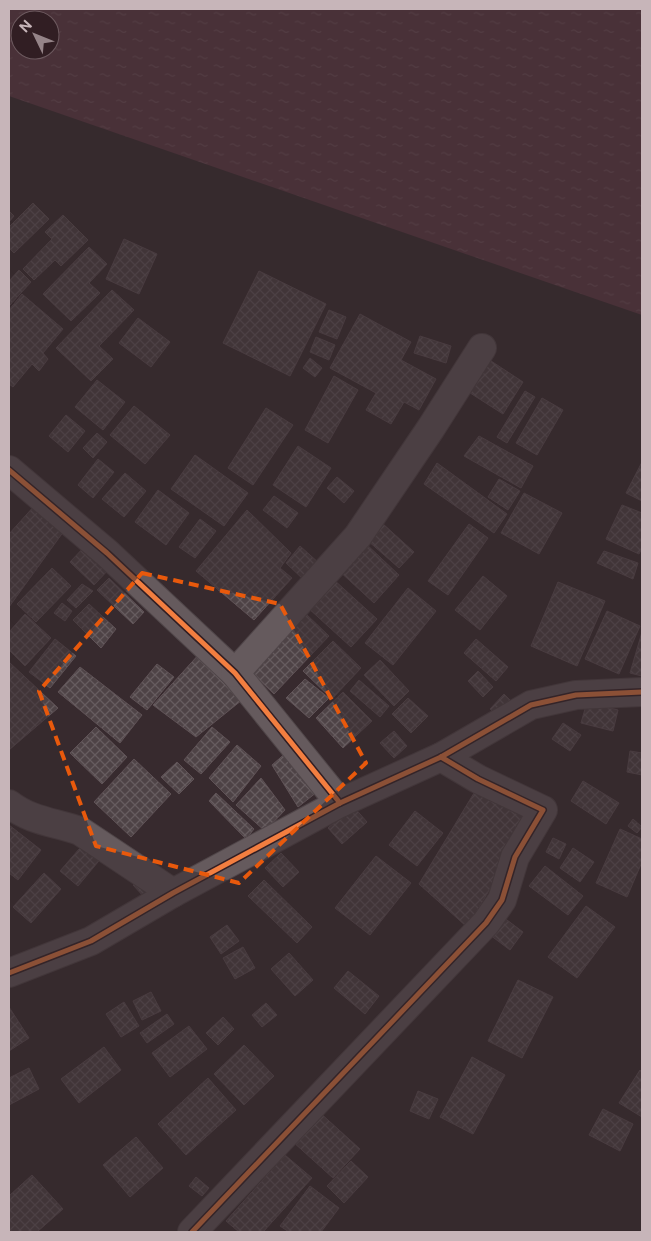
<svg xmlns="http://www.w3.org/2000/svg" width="651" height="1241" font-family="'Public Sans',sans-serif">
<defs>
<pattern id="water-ripples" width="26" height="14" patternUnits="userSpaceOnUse" patternTransform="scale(1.25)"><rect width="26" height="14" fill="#603a45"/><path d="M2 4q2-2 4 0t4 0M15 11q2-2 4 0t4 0" fill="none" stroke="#75545e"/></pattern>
<pattern id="building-cross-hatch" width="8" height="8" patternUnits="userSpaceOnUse" patternTransform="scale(1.25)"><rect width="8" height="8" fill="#4e4346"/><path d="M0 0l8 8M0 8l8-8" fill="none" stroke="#665c5f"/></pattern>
</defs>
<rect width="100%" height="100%" fill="#372a2e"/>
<path fill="url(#water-ripples)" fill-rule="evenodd" d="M9 9H642V315L9 96ZM20 20H50V50H20Z"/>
<g fill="url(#building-cross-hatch)" stroke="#5f5256">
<path d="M33 203 49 219 14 253 9 248V227Z"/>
<path d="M9 211 14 216 9 222Z"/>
<path d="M63 215 88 240 61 266 55 260 34 280 23 269 52 239 45 232Z"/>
<path d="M124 239 157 254 139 294 106 279Z"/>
<path d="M89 247 107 264 89 283 100 293 71 321 43 294Z"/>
<path d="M19 270 31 282 9 306V281Z"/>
<path d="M259 271 326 304 290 376 223 343Z"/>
<path d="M112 290 134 310 99 346 113 359 91 381 56 348Z"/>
<path d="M22 294 63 329 43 353 48 359 39 371 32 364 13 387 9 384V310Z"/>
<path d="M329 310 346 317 337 339 319 332Z"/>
<path d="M360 314 411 342 401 360 436 379 419 410 404 402 391 424 366 410 376 393 330 368Z"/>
<path d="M138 318 170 342 151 367 119 343Z"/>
<path d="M420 336 451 346 446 363 414 353Z"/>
<path d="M316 337 335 345 329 360 310 352Z"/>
<path d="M310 358 322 368 315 377 303 368Z"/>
<path d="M488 359 523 382 503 414 467 391Z"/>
<path d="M334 376 358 390 328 443 305 430Z"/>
<path d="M97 380 125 402 103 430 75 407Z"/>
<path d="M525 391 535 397 507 443 497 437Z"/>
<path d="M542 398 563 410 537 455 516 443Z"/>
<path d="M134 406 170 435 145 464 110 435Z"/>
<path d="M266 408 293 425 253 485 228 468Z"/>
<path d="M66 415 85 431 68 452 49 436Z"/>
<path d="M97 433 107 442 93 458 83 448Z"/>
<path d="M479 436 533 466 521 488 464 456Z"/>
<path d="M298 446 331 468 306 507 273 485Z"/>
<path d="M195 455 248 493 224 526 171 489Z"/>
<path d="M98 459 114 472 93 498 78 485Z"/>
<path d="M642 462V501L626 493Z"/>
<path d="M437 463 507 514 494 533 424 484Z"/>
<path d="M125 473 146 491 124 517 102 499Z"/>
<path d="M337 477 354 491 344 503 327 488Z"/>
<path d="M499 479 520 491 508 510 488 497Z"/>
<path d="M158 490 189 513 166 545 135 522Z"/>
<path d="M524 493 562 513 539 554 501 533Z"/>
<path d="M274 496 298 513 287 528 263 510Z"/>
<path d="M36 504 69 524 9 607V534Z"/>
<path d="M622 505 642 513V548L639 554 606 539Z"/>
<path d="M247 510 291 553 280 568 292 578 254 620 196 571Z"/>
<path d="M200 519 216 531 195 558 179 547Z"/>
<path d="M382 523 414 552 399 568 367 540Z"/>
<path d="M469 524 488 538 448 595 428 581Z"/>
<path d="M364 542 399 575 374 603 337 569Z"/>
<path d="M87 544 111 567 94 585 70 562Z"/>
<path d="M300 546 320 564 305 581 286 563Z"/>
<path d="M604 551 638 563 633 579 597 563Z"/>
<path d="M52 568 71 586 36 622 17 604Z"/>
<path d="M483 576 507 596 480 630 455 610Z"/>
<path d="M109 578 144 612 133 624 97 590Z"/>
<path d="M333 579 377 619 351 647 307 607Z"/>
<path d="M558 582 605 601 577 666 531 646Z"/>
<path d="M82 584 93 591 76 608 67 600Z"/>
<path d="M408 588 436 611 393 665 365 643Z"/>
<path d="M62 603 72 611 65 621 54 613Z"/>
<path d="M89 604 116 629 101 648 73 620Z"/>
<path d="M607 611 640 626 619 674 585 659Z"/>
<path d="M305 613 329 636 274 694 250 671Z"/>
<path d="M25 614 51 638 25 666 9 650V632Z"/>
<path d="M642 632V676L630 673Z"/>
<path d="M55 639 76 656 50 688 29 672Z"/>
<path d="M476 639 508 667 496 681 464 653Z"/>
<path d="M333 641 361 668 332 699 303 671Z"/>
<path d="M201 652 242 700 196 737 153 705Z"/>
<path d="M380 660 409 691 394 706 364 675Z"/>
<path d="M9 662 58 708 9 750Z"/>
<path d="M157 664 174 677 147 710 130 697Z"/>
<path d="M80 667 142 715 120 743 58 692Z"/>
<path d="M478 671 493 687 483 697 468 681Z"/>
<path d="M305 679 329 698 309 718 286 698Z"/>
<path d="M359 680 389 706 380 717 350 691Z"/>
<path d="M343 692 372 721 343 748 316 718Z"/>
<path d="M504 694 515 705 502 720 490 709Z"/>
<path d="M408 698 428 716 411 733 392 714Z"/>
<path d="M587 702 618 710 613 731 581 723Z"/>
<path d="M563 723 581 735 570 751 552 739Z"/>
<path d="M96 727 127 757 102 784 70 753Z"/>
<path d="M212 727 230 742 201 774 184 760Z"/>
<path d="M394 731 407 746 394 758 380 743Z"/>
<path d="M237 745 261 766 233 802 209 778Z"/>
<path d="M288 751 317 792 298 807 272 765Z"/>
<path d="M630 751 642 753V775L627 772Z"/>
<path d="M134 759 171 794 131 837 94 802Z"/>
<path d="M177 762 194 779 179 794 161 777Z"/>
<path d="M261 778 285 810 265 831 236 805Z"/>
<path d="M583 781 619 803 606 824 571 801Z"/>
<path d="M477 788 532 820 467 927 419 884Z"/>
<path d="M216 793 254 829 246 839 209 801Z"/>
<path d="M353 806 367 822 342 844 328 828Z"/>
<path d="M415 811 443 833 417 866 389 845Z"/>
<path d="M633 819 642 827 637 833 628 826Z"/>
<path d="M9 825 41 850 18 880 9 873Z"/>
<path d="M620 829 642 839V862L627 897 596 883Z"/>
<path d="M553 838 566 844 559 859 546 852Z"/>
<path d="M86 841 103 856 78 886 60 871Z"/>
<path d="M573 848 594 862 580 882 560 868Z"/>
<path d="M281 853 299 872 283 887 265 868Z"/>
<path d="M376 856 411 883 370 935 335 908Z"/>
<path d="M545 866 583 896 568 915 529 886Z"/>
<path d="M44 873 61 889 31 923 13 907Z"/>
<path d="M139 879 152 892 145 898 133 885Z"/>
<path d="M264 880 312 927 297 943 248 896Z"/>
<path d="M586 906 615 927 577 978 548 957Z"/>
<path d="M503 917 523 932 510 950 490 935Z"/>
<path d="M227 925 239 941 221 954 210 937Z"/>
<path d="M243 947 255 968 235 979 223 958Z"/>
<path d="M289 953 313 980 295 996 271 969Z"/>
<path d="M348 971 379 996 365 1014 334 988Z"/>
<path d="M518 980 553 997 522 1058 488 1041Z"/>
<path d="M151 992 161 1011 142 1020 133 1001Z"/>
<path d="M124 1002 139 1026 121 1037 106 1014Z"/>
<path d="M266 1003 277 1015 262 1027 252 1015Z"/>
<path d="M9 1007 29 1038 9 1051Z"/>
<path d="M167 1014 174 1024 147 1043 140 1033Z"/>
<path d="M223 1017 234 1029 218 1045 206 1033Z"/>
<path d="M189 1026 207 1049 170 1077 152 1053Z"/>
<path d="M244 1045 274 1076 244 1105 214 1074Z"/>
<path d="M104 1047 121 1070 79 1103 61 1079Z"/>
<path d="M472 1057 505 1075 473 1134 440 1117Z"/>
<path d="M29 1068 39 1089 9 1105V1078Z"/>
<path d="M640 1070 642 1072V1117L619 1103Z"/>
<path d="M208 1078 236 1110 186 1155 158 1124Z"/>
<path d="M418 1091 438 1099 429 1119 410 1111Z"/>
<path d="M603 1109 633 1124 620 1151 589 1135Z"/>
<path d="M318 1111 360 1149 333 1178 292 1141Z"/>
<path d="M136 1137 163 1168 130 1197 103 1165Z"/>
<path d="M285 1155 312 1178 263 1232H239L226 1221Z"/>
<path d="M351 1161 368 1177 344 1203 327 1186Z"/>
<path d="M32 1175 63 1209 37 1232H12L9 1229V1196Z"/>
<path d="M196 1177 209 1188 202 1196 189 1186Z"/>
<path d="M310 1186 339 1208 321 1232H289L280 1226Z"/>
</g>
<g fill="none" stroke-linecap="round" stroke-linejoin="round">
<defs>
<g id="minor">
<path d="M9 470 107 553 235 673 340 803"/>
<path d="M235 673 358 536 431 428 482 348"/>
<path d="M9 804C31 821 54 822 80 831L173 893"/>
<path d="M9 973 91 941 173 893 340 803 441 757 531 705 576 695 642 692"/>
<path d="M192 1232 486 923 502 900 515 857 543 810 478 779 441 757"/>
</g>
</defs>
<use href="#minor" stroke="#504649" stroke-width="30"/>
<use href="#minor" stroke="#655a5d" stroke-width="28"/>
<defs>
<g id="cycleway">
<path d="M9 470 107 553 235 673 340 803"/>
<path d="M9 973 91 941 173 893 340 803 441 757 531 705 576 695 642 692"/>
<path d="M192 1232 486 923 502 900 515 857 543 810 478 779 441 757"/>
</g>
</defs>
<use href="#cycleway" stroke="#311e23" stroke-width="8"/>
<use href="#cycleway" stroke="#f27e40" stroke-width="5"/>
</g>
<path d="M0 0H651V1241H0ZM142 573 280 604 366 763 239 883 96 846 39 691Z" fill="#372a2e" fill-opacity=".55" fill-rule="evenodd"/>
<path fill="none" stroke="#e8590c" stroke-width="4" stroke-dasharray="10 6" stroke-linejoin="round" d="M142 573 280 604 366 763 239 883 96 846 39 691Z"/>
<rect width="651" height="1241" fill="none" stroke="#c7b5b9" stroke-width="20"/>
<g transform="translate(35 35) rotate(313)"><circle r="24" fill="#311e23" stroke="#6d5a5f"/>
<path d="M0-4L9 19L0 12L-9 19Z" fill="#958488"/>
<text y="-8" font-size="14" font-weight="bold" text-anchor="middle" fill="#c7b5b9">N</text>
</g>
</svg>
